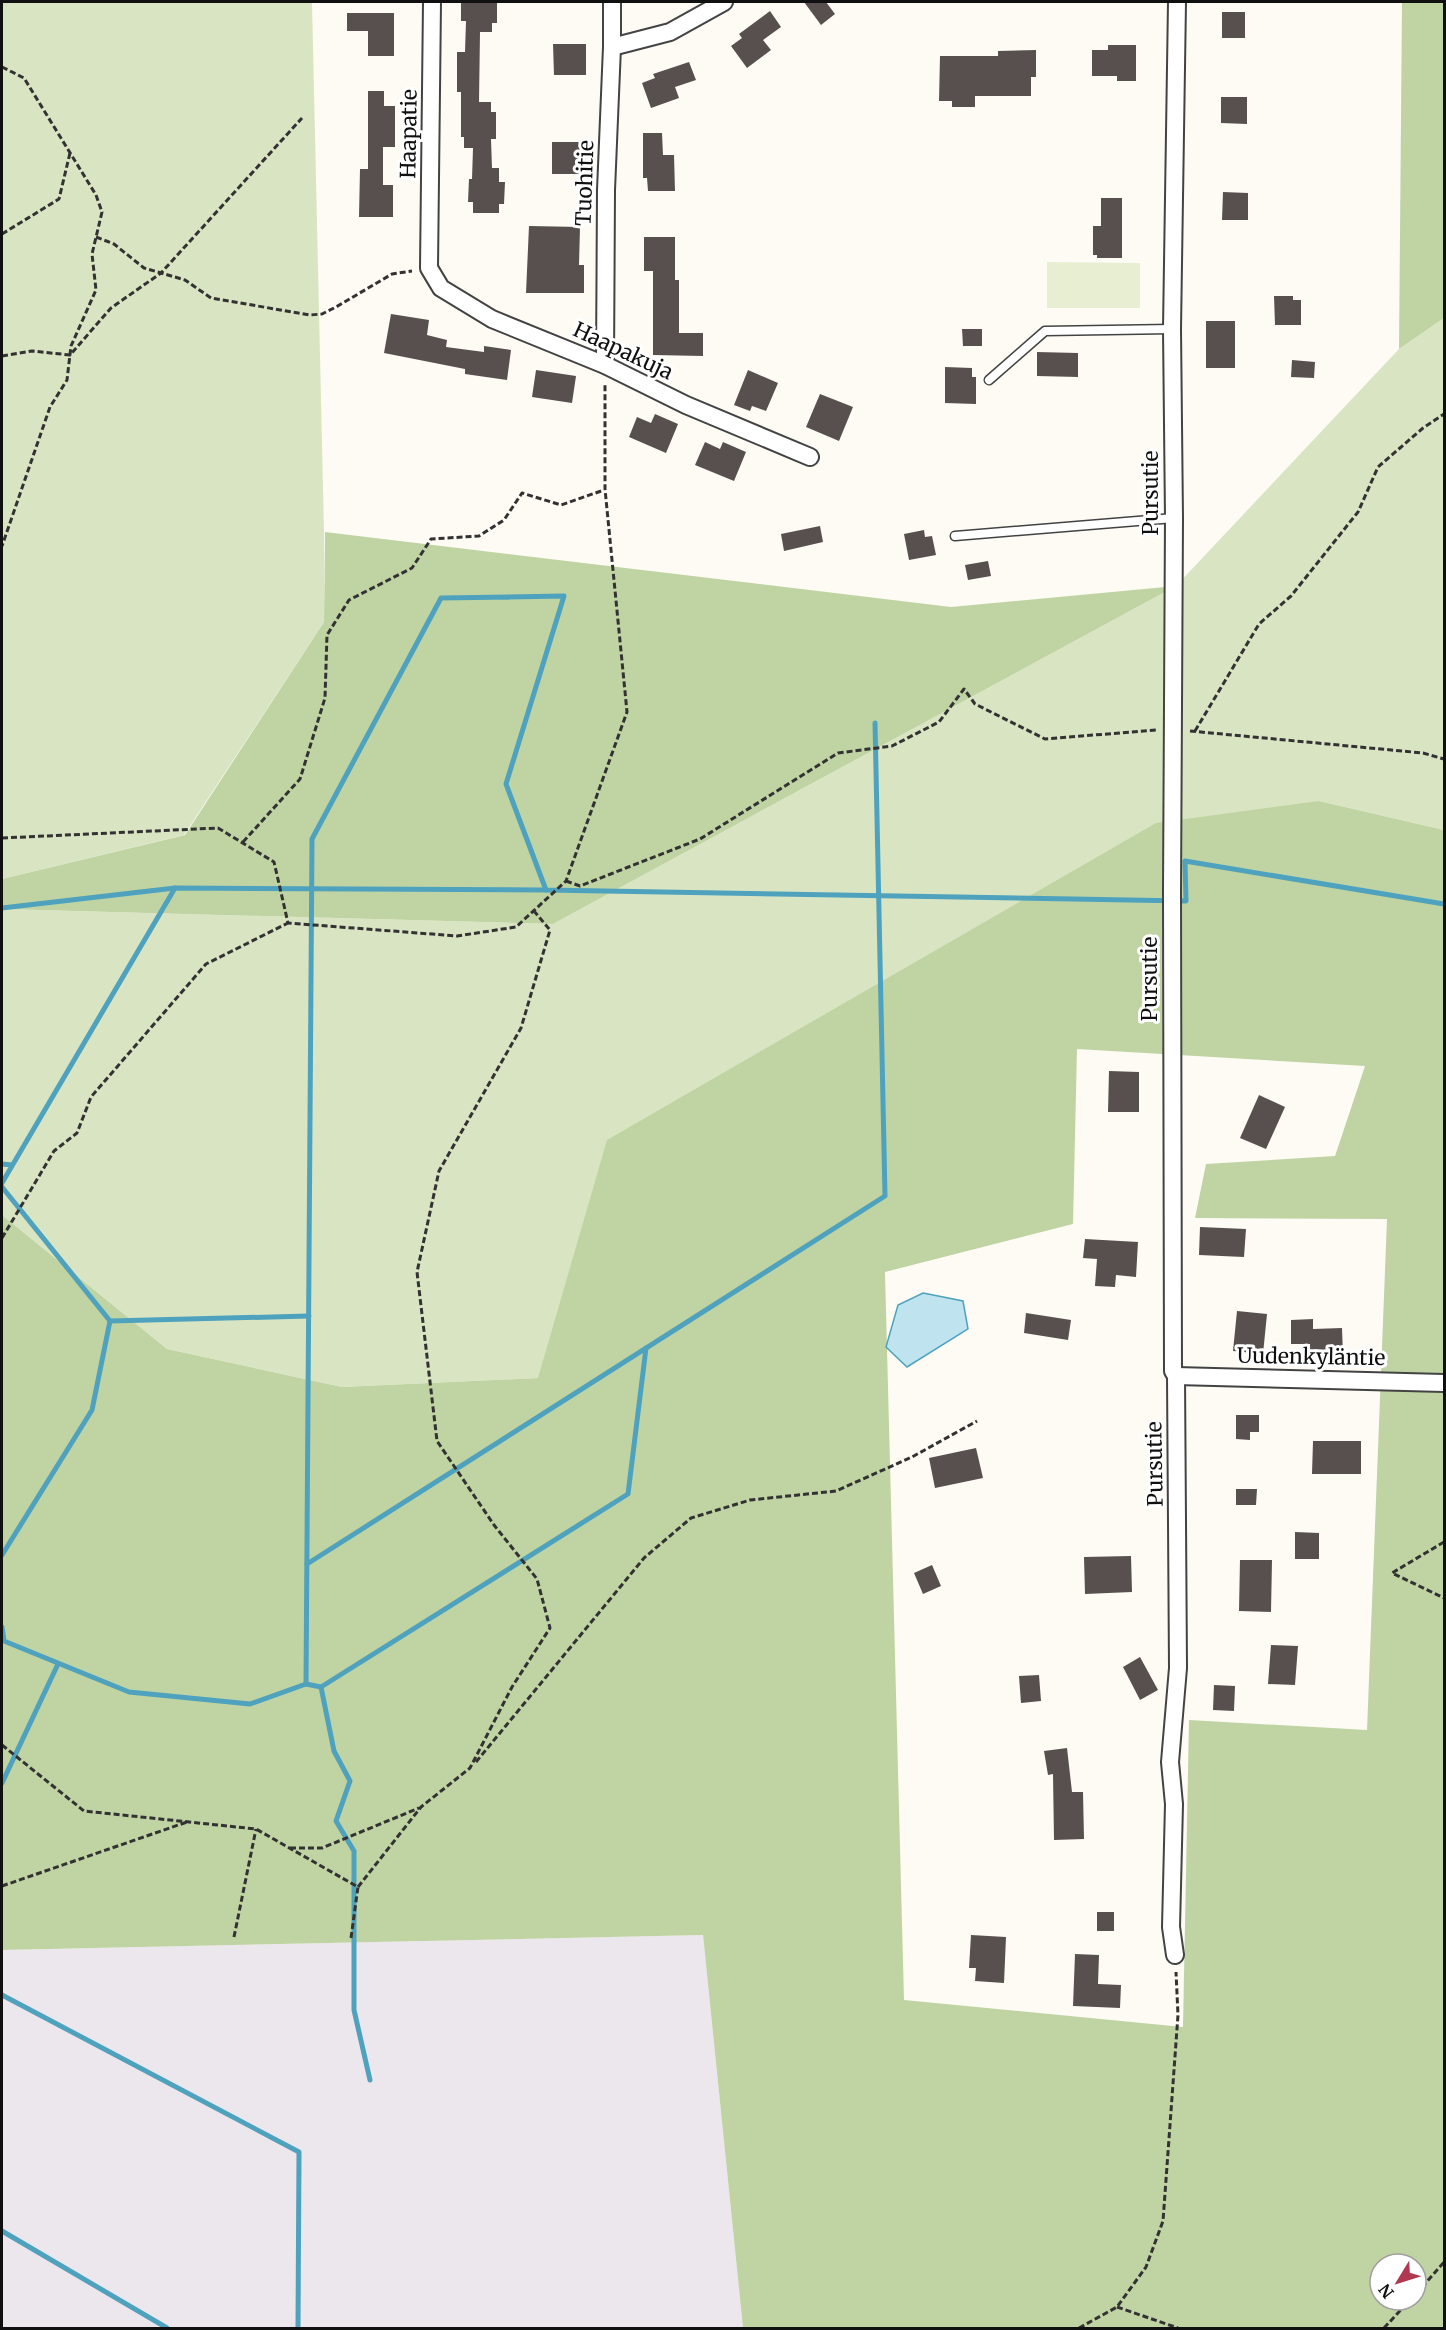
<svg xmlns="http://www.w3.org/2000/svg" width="1446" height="2330" font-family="Merriweather,serif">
<rect width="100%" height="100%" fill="#fefbf5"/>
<path fill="#ece6ed" d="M703 1935 743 2328H2V1950Z"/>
<g fill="#d9e5c2">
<path d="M2 2H312L324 532V622L184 835 2 879Z"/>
<path d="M1444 318V830L1319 801 608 1140 539 1378 342 1387 167 1349 2 1215V909L553 924 1176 586 1399 349Z"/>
</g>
<g fill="#c0d4a3" fill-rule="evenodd">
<path d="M1402 2H1444V318L1399 349Z"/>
<path d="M325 532 951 607 1176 586 553 924 2 909V879L185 835 324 622Z"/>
<path d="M1319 801 1444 830V2328H743L703 1935 2 1950V1215L167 1349 342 1387 538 1378 607 1140 1156 823ZM1077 1049 1365 1066 1335 1156 1206 1164 1195 1218 1387 1219 1367 1730 1189 1720 1183 2027 904 2000 885 1272 1073 1224ZM1380 2264H1416V2300H1380Z"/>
</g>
<path fill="#e8eed2" d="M1047 262 1140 263V308H1047Z"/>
<path fill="#bfe4ef" stroke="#4fa2be" stroke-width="1.5" d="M923 1293 963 1301 968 1329 907 1367 886 1347 898 1305Z"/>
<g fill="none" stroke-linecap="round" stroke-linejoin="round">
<g stroke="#4fa2be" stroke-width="5">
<path d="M2 908 175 888 546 890"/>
<path d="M2 1164 12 1165"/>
<path d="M2 1183 175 888"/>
<path d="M2 1187 110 1321 309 1316"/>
<path d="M2 1555 92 1410 110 1321"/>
<path d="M307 1564 885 1196 875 723"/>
<path d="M2 1627 4 1641 129 1692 250 1704 306 1684 321 1687 628 1494 646 1348"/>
<path d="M306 1684 312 839 441 598 564 596 506 784 546 890 1186 901 1185 861 1444 904"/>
<path d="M321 1687 334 1751 350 1781 336 1821 354 1851V2010L370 2080"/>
<path d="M2 1783 58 1664"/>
<path d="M2 1995 299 2152 298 2328"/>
<path d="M2 2231 167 2328"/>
</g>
</g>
<g fill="#58504e">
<path d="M461 2H497V23H492V32H480L479 102H491V112H496V139H491L492 168H499V182H505L504 204H499V213H473V202H468L469 179H472L473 148H464V137H461V92H457V52H465L466 21H461Z"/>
<path d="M804 2H826L835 14 821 25Z"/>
<path d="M770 11 781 27 763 40 771 50 747 68 731 46 742 38 739 34Z"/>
<rect x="1222" y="12" width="23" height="26"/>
<path d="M347 13H394V56H368V31H347Z"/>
<path d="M553 44H586V75H554Z"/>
<path d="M1108 45H1136V81H1117V76H1092V50H1108Z"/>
<path d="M1036 50V77H1031V96H975V107H952V101H939L940 56H998V51Z"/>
<path d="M689 62 696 80 675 87 679 98 651 108 642 83 655 78 653 74Z"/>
<path d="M368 91H384V106H395V147H383V185H393V217H359L360 169H368Z"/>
<path d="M1221 97H1247V124L1221 123Z"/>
<path d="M643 133H662L663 155H674L675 191H648L647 178H643Z"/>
<path d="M552 142H585L586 174H552Z"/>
<path d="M1223 192 1248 193V220H1222Z"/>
<path d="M1101 198H1122V258H1097V255H1093V226H1101Z"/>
<path d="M529 226 580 227 579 265H584V293H526Z"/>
<path d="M644 237H675V280H679V333H703V356L653 355V271H644Z"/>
<path d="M1274 296H1293V300H1301V325H1275Z"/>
<path d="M391 314 429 320 427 335 447 340 446 347 484 352V346L511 350 507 380 465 374V369L384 353Z"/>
<rect x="1206" y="321" width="29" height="47"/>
<path d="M962 329H982V346H963Z"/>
<path d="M1037 352 1078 353V377L1037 376Z"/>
<path d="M1292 360 1315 362 1314 378 1291 377Z"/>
<path d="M945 367 972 368V377H976V404L945 403Z"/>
<path d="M536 370 576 376 572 403 532 397Z"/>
<path d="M748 370 778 383 766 411 752 406 750 411 734 405Z"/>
<path d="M820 394 853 407 839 441 806 427Z"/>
<path d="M655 414 678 424 666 453 629 437 637 417 651 423Z"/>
<path d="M705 442 720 449 723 442 746 452 734 481 695 465Z"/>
<path d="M820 526 823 542 784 551 781 534Z"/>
<path d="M924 530 925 537 932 536 936 555 909 560 904 534Z"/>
<path d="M988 561 991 576 968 580 965 565Z"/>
<path d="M1109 1071 1139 1072V1112H1108Z"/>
<path d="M1259 1095 1285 1107 1266 1149 1240 1138Z"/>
<path d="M1200 1227 1246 1229 1244 1257 1199 1255Z"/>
<path d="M1085 1239 1138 1242 1136 1277 1116 1275 1115 1287 1095 1286 1097 1259 1083 1258Z"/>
<path d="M1237 1311 1267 1314 1263 1354 1233 1351Z"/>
<path d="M1026 1313 1071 1320 1068 1340 1024 1333Z"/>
<path d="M1313 1319V1329L1342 1328 1343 1355 1310 1356V1344H1291V1320Z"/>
<path d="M1236 1415H1259V1432H1250V1440L1236 1439Z"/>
<path d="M1313 1441H1361V1474H1312Z"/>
<path d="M976 1448 983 1478 935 1488 929 1458Z"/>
<path d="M1236 1489H1257L1256 1505H1236Z"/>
<path d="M1295 1532 1319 1533V1559H1295Z"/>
<path d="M1131 1556 1132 1592 1085 1594 1084 1557Z"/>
<path d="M1240 1560H1272L1271 1612 1239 1611Z"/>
<path d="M932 1565 941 1586 923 1594 914 1573Z"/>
<path d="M1271 1645 1298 1646 1295 1685 1268 1684Z"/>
<path d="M1140 1657 1158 1690 1140 1700 1123 1667Z"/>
<path d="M1039 1675 1041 1701 1021 1703 1019 1676Z"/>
<path d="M1214 1685 1235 1686 1234 1711 1213 1710Z"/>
<path d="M1067 1748 1072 1792H1083L1084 1839 1054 1840 1053 1774 1048 1775 1044 1751Z"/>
<rect x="1097" y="1912" width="17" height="19"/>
<path d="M971 1935 1006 1937 1004 1983 975 1981 976 1968H969Z"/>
<path d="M1075 1954 1099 1955 1098 1984 1121 1985 1120 2008 1073 2006Z"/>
</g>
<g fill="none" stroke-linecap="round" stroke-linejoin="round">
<defs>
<g id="service">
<path d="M989 380 1045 331 1172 329"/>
<path d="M955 536 1174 518"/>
</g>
<g id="minor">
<path d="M432 2 429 268 441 288 492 319 605 365 686 405 810 457"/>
<path d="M612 47 670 32 724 2"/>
<path d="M605 365 606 190 612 47V2"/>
<path d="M1176 1376 1444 1383"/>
<path d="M1175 1955 1171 1927 1174 1804 1170 1762 1178 1668 1176 1376 1173 1371 1172 892 1174 518 1172 329 1177 2"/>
</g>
</defs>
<use href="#service" stroke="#434343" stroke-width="11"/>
<use href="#minor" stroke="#434343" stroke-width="20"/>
<g stroke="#323232" stroke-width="3" stroke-dasharray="6 3" stroke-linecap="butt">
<path d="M2 67 24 78 96 195 102 212 92 254 96 290 71 346 67 380 50 407 2 546"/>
<path d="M2 234 59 199 70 153"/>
<path d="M96 237 114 244 144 268 185 280 211 298 310 315 322 314 336 307 392 274 412 271"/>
<path d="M2 356 32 351 70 355 111 308 161 273 302 118"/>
<path d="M1190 731 1423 753 1444 759"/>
<path d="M1195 731 1259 624 1291 596 1358 512 1378 467 1423 428 1444 414"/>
<path d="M2 838 218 828 274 862 288 923 457 936 516 927 566 881 627 712 605 489V385"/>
<path d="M243 842 300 779 325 698 327 635 349 600 412 568 431 539 479 536 504 520 522 493 561 505 604 490"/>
<path d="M566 881 580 886 700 839 838 753 892 746 939 722 964 689 975 704 1045 739 1156 730"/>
<path d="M2 1238 54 1151 77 1133 91 1097 206 964 288 923"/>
<path d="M1444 1542 1392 1573 1444 1598"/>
<path d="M2 1745 84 1811 256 1829 358 1887 351 1938"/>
<path d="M476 1762 644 1558 691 1518 750 1500 836 1491 912 1457 977 1421"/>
<path d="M290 1848H322L419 1808"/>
<path d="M2 1886 187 1822"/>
<path d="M358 1887 421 1807 470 1768 512 1687 550 1628 537 1579 494 1525 437 1441 417 1272 439 1171 521 1028 550 930 534 911"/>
<path d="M234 1937 256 1829"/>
<path d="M1416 2294 1444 2262"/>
<path d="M1117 2307 1178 2328"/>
<path d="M1079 2328 1117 2307 1146 2267 1163 2221 1178 2015 1176 1972"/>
<path d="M1384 2328 1410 2300"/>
</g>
<use href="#service" stroke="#fff" stroke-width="8"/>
<use href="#minor" stroke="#fff" stroke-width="16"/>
</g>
<g text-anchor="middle" stroke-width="6" stroke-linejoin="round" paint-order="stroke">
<g font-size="21" fill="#101010" stroke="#fff">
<text transform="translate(409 134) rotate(-89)" y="7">Haapatie</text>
<text transform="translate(585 183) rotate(-88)" y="7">Tuohitie</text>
<text transform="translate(623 351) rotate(25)" y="7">Haapakuja</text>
<text transform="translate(1151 493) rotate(-90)" y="7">Pursutie</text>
<text transform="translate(1150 979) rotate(-90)" y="7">Pursutie</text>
<text transform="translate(1311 1357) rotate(1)" y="7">Uudenkyläntie</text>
<text transform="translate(1155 1464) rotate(-91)" y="7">Pursutie</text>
</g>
</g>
<rect width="1446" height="2330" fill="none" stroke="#101010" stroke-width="6"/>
<g transform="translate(1398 2282) rotate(232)"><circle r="28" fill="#ffffff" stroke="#9f9f9f" stroke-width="1.5"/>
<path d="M0-4.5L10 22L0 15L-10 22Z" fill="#b03850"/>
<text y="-9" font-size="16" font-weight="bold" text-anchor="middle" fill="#101010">N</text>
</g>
</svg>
